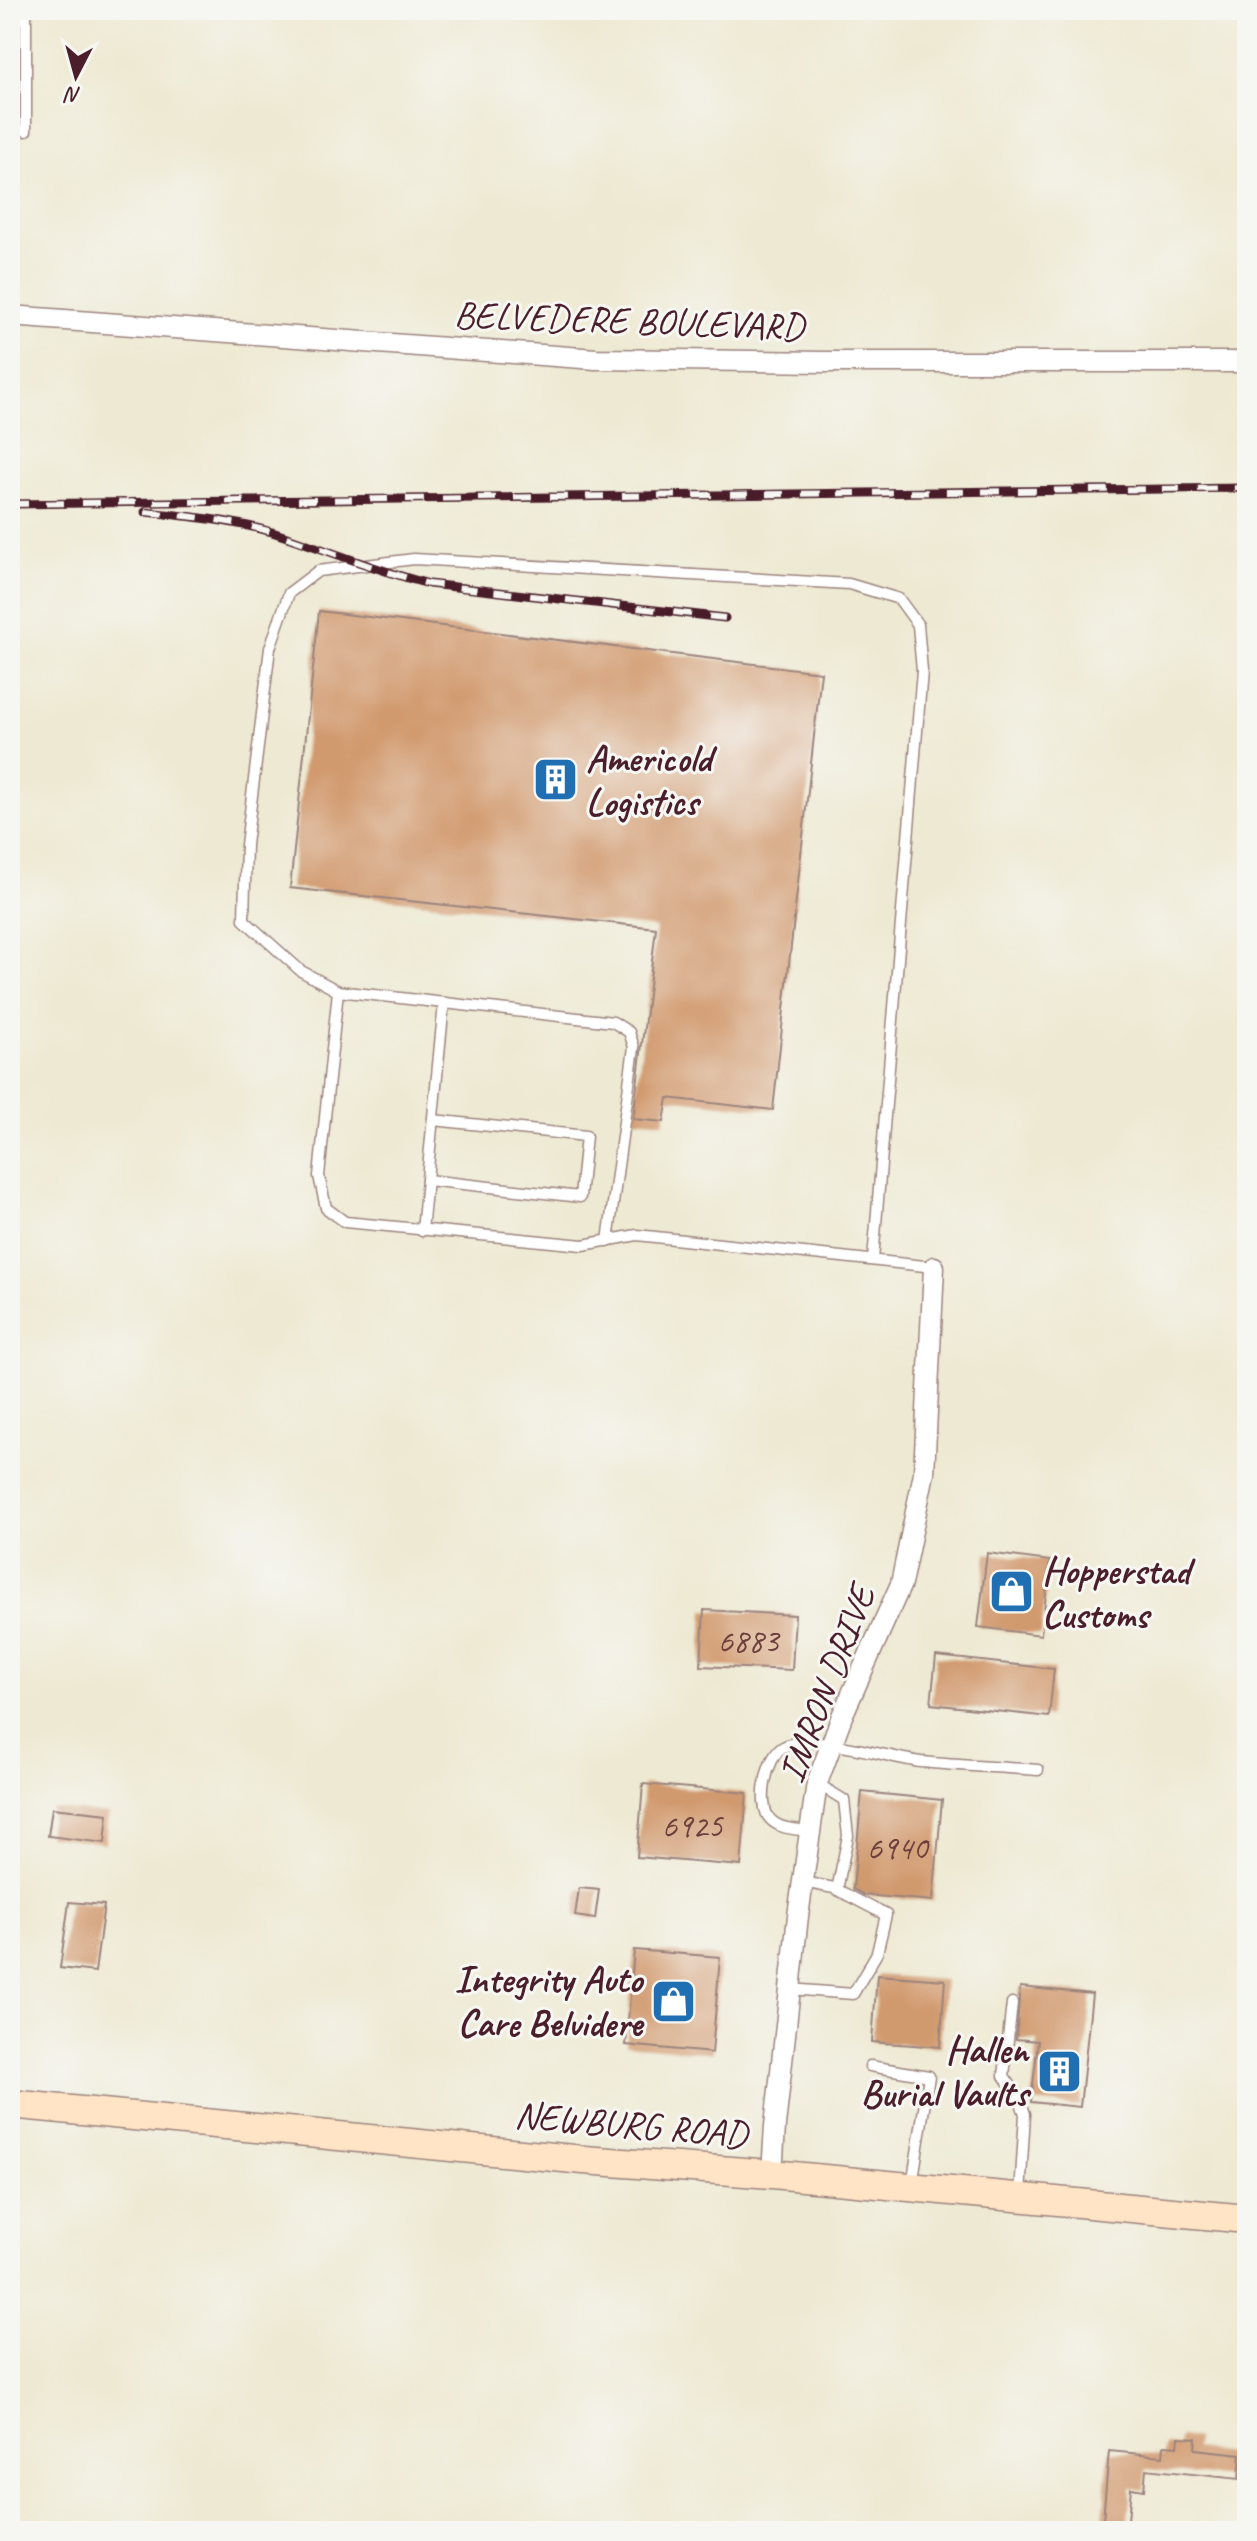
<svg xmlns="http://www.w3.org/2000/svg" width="1257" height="2541" font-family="Caveat,sans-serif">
<rect width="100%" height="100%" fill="#f6f6f2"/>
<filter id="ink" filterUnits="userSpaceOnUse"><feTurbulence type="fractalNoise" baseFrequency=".0125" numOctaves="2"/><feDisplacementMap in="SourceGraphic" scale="16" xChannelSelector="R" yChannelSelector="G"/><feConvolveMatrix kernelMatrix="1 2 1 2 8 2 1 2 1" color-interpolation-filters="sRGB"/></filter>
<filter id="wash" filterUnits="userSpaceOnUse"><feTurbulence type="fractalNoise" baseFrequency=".006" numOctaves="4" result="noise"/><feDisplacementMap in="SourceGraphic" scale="32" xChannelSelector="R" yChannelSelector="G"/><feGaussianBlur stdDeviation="1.8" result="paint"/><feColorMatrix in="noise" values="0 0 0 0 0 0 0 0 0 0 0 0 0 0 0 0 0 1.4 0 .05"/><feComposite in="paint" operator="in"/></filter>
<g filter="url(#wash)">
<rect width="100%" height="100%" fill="#eee9d2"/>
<g id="blocks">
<g fill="#d19a6e">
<path d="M319 611 821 672 773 1110 668 1098 664 1122 633 1119 656 928 290 888Z"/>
<path d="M987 1553 1050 1561 1041 1635 978 1627Z"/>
<path d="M704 1610 795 1615 792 1670 701 1666Z"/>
<path d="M936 1656 1054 1669 1049 1717 931 1704Z"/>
<path d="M643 1784 747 1793 741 1866 637 1857Z"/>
<path d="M862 1792 942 1800 933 1901 864 1895 853 1889Z"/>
<path d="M52 1808 108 1814 105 1843 48 1836Z"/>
<path d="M579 1888 599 1890 595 1919 575 1916Z"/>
<path d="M69 1902 104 1905 95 1972 60 1968Z"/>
<path d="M634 1950 720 1957 712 2053 626 2045Z"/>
<path d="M877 1975 945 1980 940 2047 872 2042Z"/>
<path d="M1020 1987 1092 1994 1080 2107 1031 2102 1038 2041 1016 2039Z"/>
<path d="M1179 2437 1196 2438 1195 2449 1241 2454 1239 2479 1146 2469 1144 2490 1131 2488 1127 2531H1102L1109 2451 1163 2456 1164 2445 1178 2446Z"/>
</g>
</g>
</g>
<g filter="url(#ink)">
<use href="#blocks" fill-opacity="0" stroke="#9c847e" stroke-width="2"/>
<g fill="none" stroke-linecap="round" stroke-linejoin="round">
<defs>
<g id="lane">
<path d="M26 10V131"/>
<path d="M338 991 301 971 244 920 246 845 270 648 289 593 318 571 414 559 849 584 899 599 918 625 922 671 873 1260"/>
<path d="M427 1180 580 1197 586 1136 433 1120"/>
<path d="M422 1231 444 1003"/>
<path d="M608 1241 634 1047 629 1032 613 1022 338 991 319 1176 326 1208 345 1222 583 1245 637 1235 934 1267"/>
<path d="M818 1784 844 1800 848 1836 837 1890"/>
<path d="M810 1831C797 1829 780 1830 770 1819 757 1805 766 1757 783 1747 808 1732 890 1758 921 1762 960 1766 999 1767 1038 1770"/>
<path d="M790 1989 853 1994 877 1953 886 1915 834 1888 803 1882"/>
<path d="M1012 2003 1004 2076 1019 2097 1025 2114 1020 2195"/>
<path d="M870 2066 929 2076 912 2185"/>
</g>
<g id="street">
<path d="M10 316 596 359 823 362H1247"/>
<path d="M772 2174 775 2126 798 1916 817 1783 842 1716 901 1584 924 1473 934 1267"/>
</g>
<path id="secondary" d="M10 2104 584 2160 772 2174 1247 2219"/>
</defs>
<use href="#lane" stroke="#9c847e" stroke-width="13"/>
<use href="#street" stroke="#9c847e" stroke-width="23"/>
<use href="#secondary" stroke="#9c847e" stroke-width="31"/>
<use href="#lane" stroke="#fff" stroke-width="10"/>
<use href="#street" stroke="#fff" stroke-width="20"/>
<use href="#secondary" stroke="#ffe4c6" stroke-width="28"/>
<defs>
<g id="rail">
<path d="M10 504 1247 488"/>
<path d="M145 512C188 516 230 520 272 532 325 549 375 570 429 584L725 618"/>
</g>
</defs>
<use href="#rail" stroke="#4a1f2b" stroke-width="9"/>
<use href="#rail" stroke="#f6f6f2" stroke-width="6" stroke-dasharray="18" stroke-linecap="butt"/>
</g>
</g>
<defs>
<symbol id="building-square" viewBox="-11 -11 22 22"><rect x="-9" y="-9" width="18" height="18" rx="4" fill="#1f6fb2" stroke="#f6f6f2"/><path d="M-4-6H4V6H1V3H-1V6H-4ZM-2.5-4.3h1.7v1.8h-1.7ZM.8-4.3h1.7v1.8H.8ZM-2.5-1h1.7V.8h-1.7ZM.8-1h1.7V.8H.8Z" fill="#fff"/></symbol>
<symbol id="shop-square" viewBox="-11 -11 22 22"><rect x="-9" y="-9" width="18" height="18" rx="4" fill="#1f6fb2" stroke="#f6f6f2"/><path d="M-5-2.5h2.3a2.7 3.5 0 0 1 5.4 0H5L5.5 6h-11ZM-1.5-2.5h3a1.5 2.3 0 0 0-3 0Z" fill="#fff"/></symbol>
</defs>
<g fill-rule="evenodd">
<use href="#building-square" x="530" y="754" width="51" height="51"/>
<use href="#shop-square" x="986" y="1566" width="51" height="51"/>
<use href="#shop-square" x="648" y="1976" width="51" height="51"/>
<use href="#building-square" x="1034" y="2046" width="51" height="51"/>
</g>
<g text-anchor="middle" stroke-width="6" stroke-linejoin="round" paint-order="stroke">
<g font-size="34" fill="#6c3e3c">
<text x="748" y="1652">6883</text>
<text x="692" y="1837">6925</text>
<text x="897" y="1859">6940</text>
</g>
<g font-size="38" fill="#4a1f2b" stroke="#f6f6f2">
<text transform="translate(629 320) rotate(2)" y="13">BELVEDERE BOULEVARD</text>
<text transform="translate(826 1684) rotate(-69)" y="13">IMRON DRIVE</text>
<text transform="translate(631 2124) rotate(5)" y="13">NEWBURG ROAD</text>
</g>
<g font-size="38" font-weight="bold" fill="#4a1f2b" stroke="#f6f6f2" text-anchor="start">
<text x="586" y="771">Americold<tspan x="586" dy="44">Logistics</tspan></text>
<text x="1042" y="1583">Hopperstad<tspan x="1042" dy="44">Customs</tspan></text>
<text x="642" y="1992" text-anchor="end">Integrity Auto<tspan x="642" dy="44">Care Belvidere</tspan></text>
<text x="1028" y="2062" text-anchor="end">Hallen<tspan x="1028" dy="44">Burial Vaults</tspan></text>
</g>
</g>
<rect width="1257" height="2541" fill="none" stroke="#f6f6f2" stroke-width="40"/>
<g transform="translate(76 76) rotate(186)" stroke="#f6f6f2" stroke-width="6" paint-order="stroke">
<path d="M0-6L14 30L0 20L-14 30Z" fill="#4a1f2b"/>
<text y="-12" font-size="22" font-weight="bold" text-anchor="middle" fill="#4a1f2b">N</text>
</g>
</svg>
